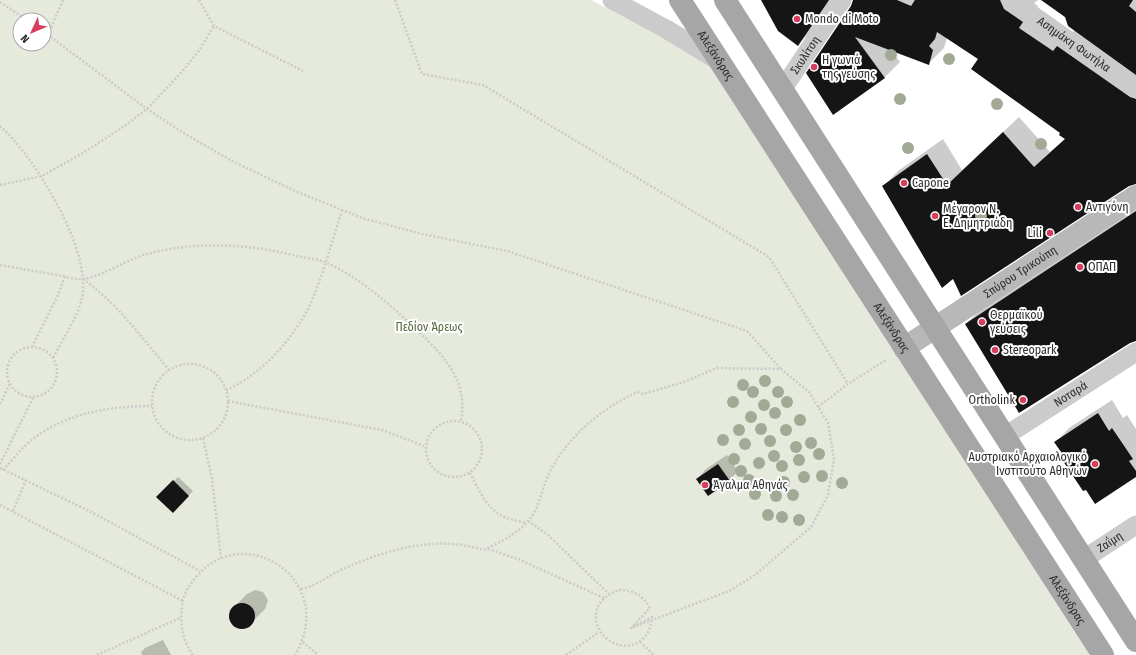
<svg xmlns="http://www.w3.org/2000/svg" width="1136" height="655" font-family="'Fira Sans Condensed',sans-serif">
<rect width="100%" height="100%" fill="#fff"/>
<path fill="#e5eadc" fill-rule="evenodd" d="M0 0H591L716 65 1092 655H0ZM20 20H44V44H20Z"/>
<g fill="#0003">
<path d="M762 0H833L814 29 798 44Z"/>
<path d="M854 0H1038L1034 3 1038 6 1033 12 1069 36 1075 30 1065 16 1043 0H1136V183L953 278 883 187 898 171 943 139 962 170 1019 117 1050 152 1066 138 1062 133 979 59 947 38 944 48 928 64 890 49 900 62 884 78 833 113Z"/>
<path d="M1136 207V340L966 324 982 308Z"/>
<path d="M1112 400 1123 418 1127 415 1136 429V476L1064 461 1067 458 1056 442 1069 428Z"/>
<path d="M727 455 738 471 729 481 697 479 706 469Z"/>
<path d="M178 477 193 491 173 512 158 497Z"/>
<path d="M255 590 263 592 268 600 265 609 251 623 243 627 234 625 230 617 233 608 247 594Z"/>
<path d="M163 640 171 655H142L141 652 145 648Z"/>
</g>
<g fill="#151515">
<path d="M761 0H829L798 46 778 31Z"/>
<path d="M853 0H897L911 6 915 0H1000L1004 9 1023 22 1019 28 1053 51 1057 46 1130 97 1136 99V184L1129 186 961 296 953 279 942 288 882 186 927 154 947 185 1003 132 1034 167 1065 139 1059 135 1060 133 971 69 978 59 937 32 935 39 929 46 933 50 929 65 855 37 885 78 833 115 806 73 851 6Z"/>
<path d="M1041 0H1133L1129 6 1136 12V75L1068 26 1065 17Z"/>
<path d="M1136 211V341L1130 343 1019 413 965 324Z"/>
<path d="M1098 413 1109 431 1112 428 1133 459 1129 461 1136 471V477L1095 504 1086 490 1083 491 1063 461 1066 459 1054 442Z"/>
<path d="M718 464 730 481 708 496 696 479Z"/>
<path d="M173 480 189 496 173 513 156 497Z"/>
<circle cx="242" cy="616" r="13"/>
</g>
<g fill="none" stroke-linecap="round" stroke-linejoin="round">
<g stroke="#cbcbcb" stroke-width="2.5" stroke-dasharray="2 2" stroke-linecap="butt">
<path d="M199 0 214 26 303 71"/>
<path d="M395 0 422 74 483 85 769 257 848 384"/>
<path d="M0 2 27 20"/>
<path d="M44 32 147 109 185 134 232 161 295 191 362 218 422 234 507 251 747 331 781 369"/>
<path d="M48 35 63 0"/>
<path d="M0 126C35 157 92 250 82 298 78 317 62 340 53 358"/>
<path d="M0 185 42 176 83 153 126 125 147 109 180 74 198 52 214 26"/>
<path d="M0 265C19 268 38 272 57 275 65 276 75 280 83 279 102 277 130 257 151 253 199 241 250 244 297 256 307 258 318 259 327 263 359 277 393 307 418 331 446 358 468 381 461 422"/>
<path d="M83 279C117 303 143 339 169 370"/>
<path d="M32 347 58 295 65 276"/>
<circle cx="32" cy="372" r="25"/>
<circle cx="190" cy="402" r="38"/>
<path d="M226 390C260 376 292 340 309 307 322 279 332 241 342 211"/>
<path d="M228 401 382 430 424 446"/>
<path d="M0 404 10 383"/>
<path d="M818 407 848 384 886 360"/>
<circle cx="454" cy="449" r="28"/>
<path d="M203 438 212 479 221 558"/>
<path d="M0 464 34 396"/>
<path d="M0 468 93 513 200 571"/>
<path d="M3 470C11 462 18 452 26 445 60 414 107 406 152 406"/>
<path d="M470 473C478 488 487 510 504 517 511 520 519 521 526 523"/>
<path d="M0 505 183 601"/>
<path d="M13 511 26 480"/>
<path d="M528 521 547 534 609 594"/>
<path d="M488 549 518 559 604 598"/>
<path d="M484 550C503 541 527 529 536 509 542 495 545 479 553 466 572 433 603 408 637 392L643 394 681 383 717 368 781 369 809 392 828 423 834 459 828 495 811 527 755 575 729 591 631 628"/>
<path d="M301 589C317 586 329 575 345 568 389 549 436 535 484 550"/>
<path d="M619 590C634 590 642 595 650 608L631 628 652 617C651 629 647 638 635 644 603 655 574 606 619 590Z"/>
<path d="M303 642 318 655"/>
<path d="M640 642 654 655"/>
<path d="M97 655 180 618"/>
<path d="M193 655C182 640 180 624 182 606 183 595 189 585 196 577 244 519 339 580 295 655"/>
<path d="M566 655 599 632"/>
</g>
<g stroke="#cbcbcb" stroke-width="19">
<path d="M612 0 666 29 719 61"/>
<path id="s1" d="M1011 0 1136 88"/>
<path id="s2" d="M782 90 842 0"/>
<path id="s3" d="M1005 436 1136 352"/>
<path id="s4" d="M1084 559 1136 525"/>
</g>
<path stroke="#b8b8b8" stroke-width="22" id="s5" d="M904 348 1136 196"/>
<g stroke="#a6a6a6" stroke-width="22">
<path id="s6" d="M680 0 1103 655"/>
<path d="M725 0 1136 641"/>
</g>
</g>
<g fill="#a2aa95">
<circle cx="891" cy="55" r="6"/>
<circle cx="949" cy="59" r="6"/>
<circle cx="900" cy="99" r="6"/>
<circle cx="997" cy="104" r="6"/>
<circle cx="1041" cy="144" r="6"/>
<circle cx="908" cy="148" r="6"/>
<circle cx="981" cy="216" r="6"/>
<circle cx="765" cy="381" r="6"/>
<circle cx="743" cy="385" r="6"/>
<circle cx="753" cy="392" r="6"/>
<circle cx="778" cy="392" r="6"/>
<circle cx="733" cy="402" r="6"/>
<circle cx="787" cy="402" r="6"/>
<circle cx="764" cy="405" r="6"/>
<circle cx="775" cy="413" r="6"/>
<circle cx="751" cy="417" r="6"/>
<circle cx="800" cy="420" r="6"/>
<circle cx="761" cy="429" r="6"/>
<circle cx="739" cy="430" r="6"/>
<circle cx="786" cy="430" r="6"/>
<circle cx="723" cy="440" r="6"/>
<circle cx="770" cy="441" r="6"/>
<circle cx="811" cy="443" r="6"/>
<circle cx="745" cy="444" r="6"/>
<circle cx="796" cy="447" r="6"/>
<circle cx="819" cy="454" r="6"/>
<circle cx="774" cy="456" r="6"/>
<circle cx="734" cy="459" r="6"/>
<circle cx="799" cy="460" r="6"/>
<circle cx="759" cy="463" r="6"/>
<circle cx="782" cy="466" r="6"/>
<circle cx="741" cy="471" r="6"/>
<circle cx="822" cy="476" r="6"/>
<circle cx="804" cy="477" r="6"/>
<circle cx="749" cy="480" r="6"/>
<circle cx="784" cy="482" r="6"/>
<circle cx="842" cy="483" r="6"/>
<circle cx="755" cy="494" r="6"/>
<circle cx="793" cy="495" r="6"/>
<circle cx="776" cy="496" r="6"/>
<circle cx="768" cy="515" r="6"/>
<circle cx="782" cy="517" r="6"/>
<circle cx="799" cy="520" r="6"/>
</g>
<g fill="#d63e5e" stroke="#fff" stroke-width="1.5">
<circle cx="797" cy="19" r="4"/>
<circle cx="814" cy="67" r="4"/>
<circle cx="904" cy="183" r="4"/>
<circle cx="1078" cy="207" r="4"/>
<circle cx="935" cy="216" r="4"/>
<circle cx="1050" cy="233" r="4"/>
<circle cx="1080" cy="267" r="4"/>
<circle cx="982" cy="322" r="4"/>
<circle cx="995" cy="350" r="4"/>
<circle cx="1023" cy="400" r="4"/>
<circle cx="1095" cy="464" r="4"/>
<circle cx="705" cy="485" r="4"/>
</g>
<g text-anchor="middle" stroke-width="4" stroke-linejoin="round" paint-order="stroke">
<g font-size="12" fill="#2e2e2e" stroke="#fff" text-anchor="start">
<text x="805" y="23">Mondo di Moto</text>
<text x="822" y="64">Η γωνιά<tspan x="822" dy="14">της γεύσης</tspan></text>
<text x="912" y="187">Capone</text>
<text x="1086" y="211">Αντιγόνη</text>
<text x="943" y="213">Μέγαρον Ν.<tspan x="943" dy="14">Ε. Δημητριάδη</tspan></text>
<text x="1042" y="237" text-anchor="end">Lili</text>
<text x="1088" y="271">ΟΠΑΠ</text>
<text x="990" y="319">Θερμαϊκού<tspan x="990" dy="14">γεύσεις</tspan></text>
<text x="1003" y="354">Stereopark</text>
<text x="1015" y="404" text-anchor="end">Ortholink</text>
<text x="1087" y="461" text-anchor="end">Αυστριακό Αρχαιολογικό<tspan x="1087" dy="14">Ινστιτούτο Αθηνών</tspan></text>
<text x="713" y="489">Άγαλμα Αθηνάς</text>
</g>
<g font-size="12" fill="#2e2e2e" stroke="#fff">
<text dy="4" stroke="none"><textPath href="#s1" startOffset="77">Ασημάκη Φωτήλα</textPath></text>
<text dy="4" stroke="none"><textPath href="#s6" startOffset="66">Αλεξάνδρας</textPath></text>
<text dy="4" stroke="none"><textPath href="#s2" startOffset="42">Σκυλίτση</textPath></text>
<text dy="4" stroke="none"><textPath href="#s5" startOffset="139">Σπύρου Τρικούπη</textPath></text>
<text dy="4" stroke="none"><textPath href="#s6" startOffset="390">Αλεξάνδρας</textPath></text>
<text dy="4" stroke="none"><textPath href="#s3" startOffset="78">Νοταρά</textPath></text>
<text dy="4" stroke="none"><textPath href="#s4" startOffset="31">Ζαΐμη</textPath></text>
<text dy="4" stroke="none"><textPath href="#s6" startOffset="714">Αλεξάνδρας</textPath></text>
</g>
<g font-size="12" fill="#56653f" stroke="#fff">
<text x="429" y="331">Πεδίον Άρεως</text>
</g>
</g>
<g transform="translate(32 32) rotate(226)"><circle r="19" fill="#ffffff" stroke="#ababab"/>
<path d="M0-3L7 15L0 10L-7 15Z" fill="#d63e5e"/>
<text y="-6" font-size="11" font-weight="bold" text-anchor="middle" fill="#2e2e2e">N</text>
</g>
</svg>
